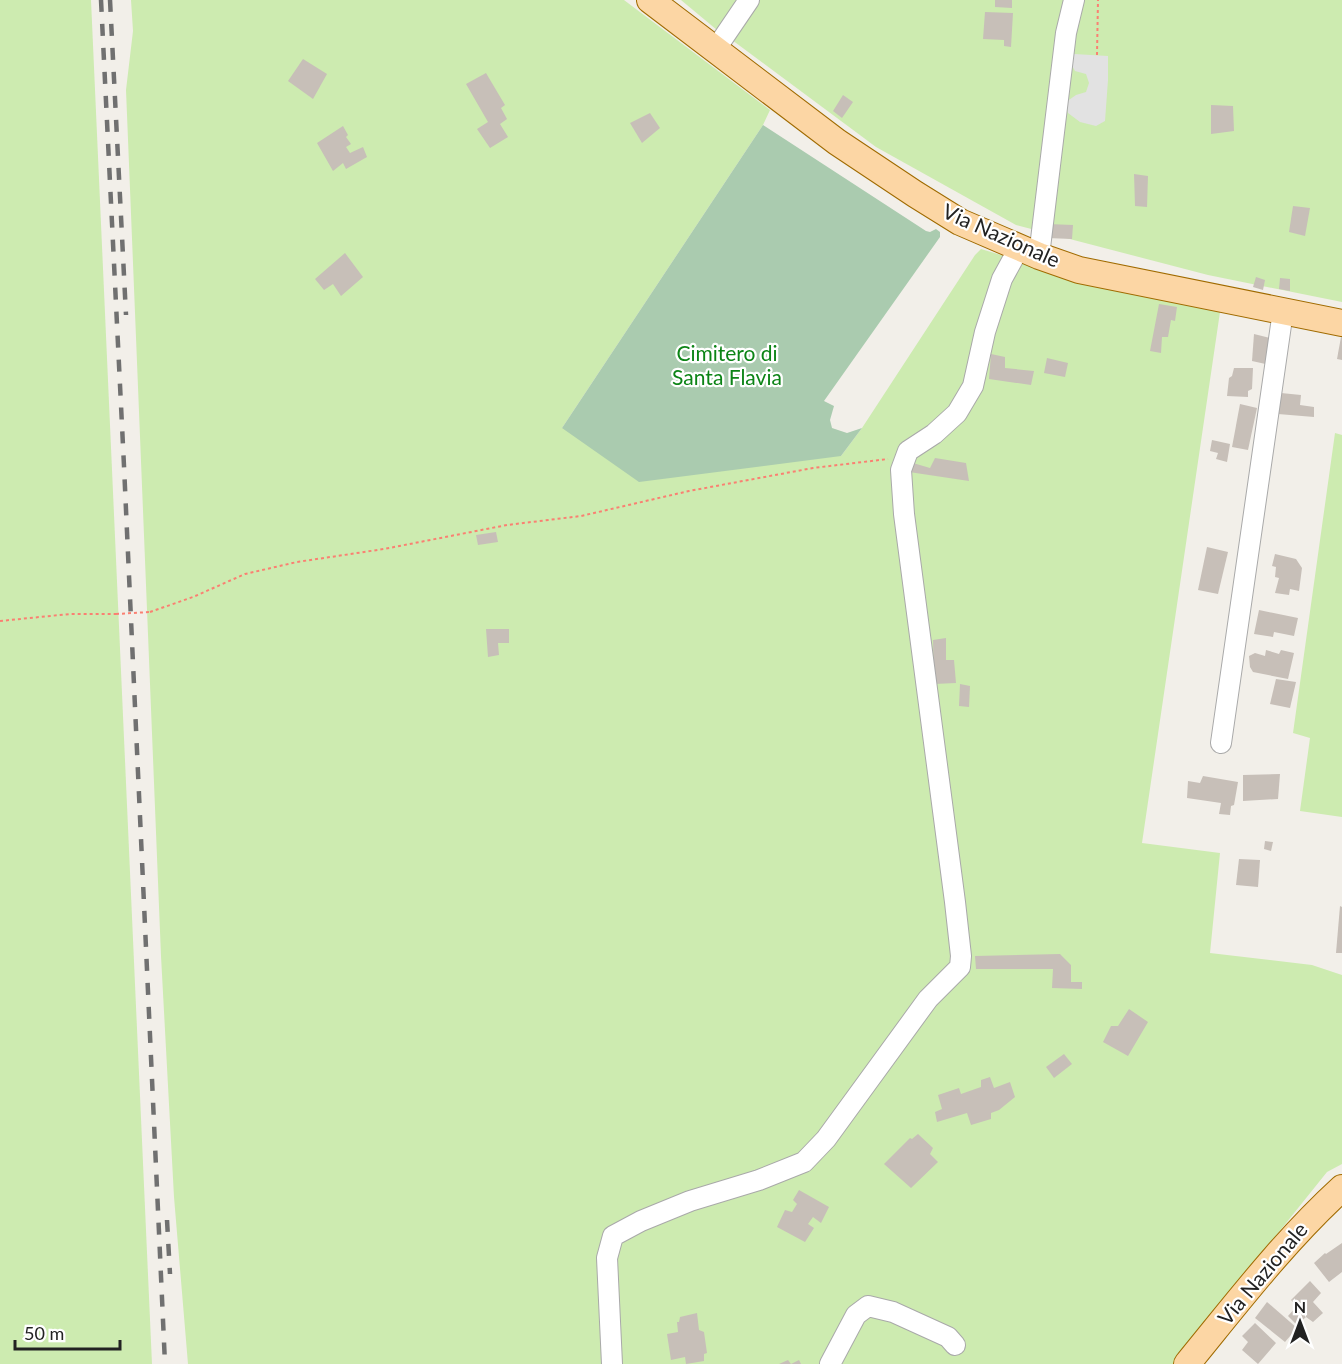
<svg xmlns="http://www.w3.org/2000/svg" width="1342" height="1364" font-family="Lato,sans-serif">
<rect width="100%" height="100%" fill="#f2efe9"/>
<g fill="#cdebb0">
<path d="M0 0H91L152 1364H0Z"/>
<path d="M131 0H624L770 110 763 125 562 428 841 456 862 428 975 255 981 249 1121 291 1220 312 1142 843 1220 853 1210 953 1312 965 1342 975V1164L1327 1172 1173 1364H188L174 1197 161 956 126 90 133 31Z"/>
<path d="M681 0H737L717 30Z"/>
<path d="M757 0H1342V302L1208 275 1016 225 876 147 732 40Z"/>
<path d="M1335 433 1342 435V817L1300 811 1310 738 1293 733Z"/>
</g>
<path fill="#aacbaf" d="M763 125 926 231 930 232 936 229 940 232V237L824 401 834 406 830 420 832 428 847 433 862 428 841 456 639 482 562 428Z"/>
<path fill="#e2e2e2" d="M1074 54 1108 56V80L1105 121 1096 126 1080 122 1068 113 1066 102 1076 95 1086 92 1089 83 1086 74 1075 71 1070 62Z"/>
<g fill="#c7bfb8">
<path d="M995 0H1012V8L995 7Z"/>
<path d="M985 12 1013 13 1011 47 1004 46V40L983 39Z"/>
<path d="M303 59 327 74 313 99 288 81Z"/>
<path d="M486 73 505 105 501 108 507 119 500 124 508 137 490 148 477 129 488 122 466 84Z"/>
<path d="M843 95 853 102 842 118 833 111Z"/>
<path d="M1211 105 1233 106 1234 131 1211 134Z"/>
<path d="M650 113 660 128 642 143 630 123Z"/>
<path d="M343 126 348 135 346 137 351 144 346 147 350 153 363 147 367 157 346 169 343 163 333 171 317 143Z"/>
<path d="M1134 174 1148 176 1147 207 1135 206Z"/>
<path d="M1293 206 1310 208 1305 236 1289 232Z"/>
<path d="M1048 224 1073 225 1072 239 1047 238Z"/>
<path d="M345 253 363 277 341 296 333 284 324 290 315 279Z"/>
<path d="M1256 277 1265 280 1263 290 1253 287Z"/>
<path d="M1280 278 1290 279V291L1279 289Z"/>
<path d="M1159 304 1177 307 1175 321 1171 320 1168 337H1162L1161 353 1150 351Z"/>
<path d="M1254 334 1274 339 1270 365 1252 361Z"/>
<path d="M1341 337H1342V360L1337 359Z"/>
<path d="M991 354 1005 357V368L1034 371 1031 385 989 379Z"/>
<path d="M1047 358 1068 363 1065 377 1044 373Z"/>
<path d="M1234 368H1253L1252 389 1248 391V397L1227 396 1229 378 1232 376Z"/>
<path d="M1281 393 1301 395 1300 405 1314 407V417L1278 414Z"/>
<path d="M1240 404 1257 408 1248 450 1232 447Z"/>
<path d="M1212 440 1230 444 1227 462 1216 459 1218 453 1210 451Z"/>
<path d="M935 458 966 463 969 481 909 472 913 463 930 468Z"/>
<path d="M496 532 498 542 478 545 476 535Z"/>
<path d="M1207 547 1228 552 1218 594 1198 590Z"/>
<path d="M1275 554 1296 559 1302 568 1299 591 1290 589 1289 595 1275 593 1279 578 1275 577 1276 567 1272 566Z"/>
<path d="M1259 610 1298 618 1294 636 1274 632 1273 637 1254 634Z"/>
<path d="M486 629H509V643H498L499 655 488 657Z"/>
<path d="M946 638V660H954L956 683 934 684 933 640Z"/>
<path d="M1266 650 1279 654 1281 650 1294 653 1288 679 1253 672 1250 667 1249 656 1255 653 1265 656Z"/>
<path d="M1276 679 1296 682 1290 708 1270 704Z"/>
<path d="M960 684 970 686 969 707 959 706Z"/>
<path d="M1280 774 1278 799 1243 801V775Z"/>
<path d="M1203 776 1238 782 1234 805 1231 806 1230 815 1219 814 1221 803 1187 798 1188 781 1200 783Z"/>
<path d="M1265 841 1273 842 1271 851 1264 849Z"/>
<path d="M1239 859 1260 860 1258 887 1236 885Z"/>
<path d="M1340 906 1342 907V953H1336Z"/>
<path d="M1060 954 1071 965V982H1082V989L1052 988 1053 969H976L975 956Z"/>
<path d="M1129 1009 1148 1022 1128 1056 1103 1042 1111 1026H1118Z"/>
<path d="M1064 1054 1072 1064 1054 1078 1046 1067Z"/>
<path d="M990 1077 994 1088 1010 1082 1015 1097 999 1110 991 1113V1119L971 1125 967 1113 937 1122 935 1112 942 1109 938 1095 959 1088 961 1094 981 1087V1080Z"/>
<path d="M918 1134 933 1148 930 1154 938 1162 911 1188 884 1164 910 1138 912 1139Z"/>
<path d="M799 1190 829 1207 821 1223 813 1217 808 1224 814 1228 805 1242 777 1227 785 1210 792 1212 797 1204 793 1200Z"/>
<path d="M1342 1243V1272L1329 1282 1314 1263 1325 1253 1326 1254Z"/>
<path d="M1310 1281 1321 1293 1313 1302 1323 1313 1313 1322 1306 1317 1297 1325 1288 1316 1297 1306 1291 1300Z"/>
<path d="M1267 1302 1297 1328 1285 1342 1255 1318Z"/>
<path d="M697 1313 699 1330 704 1332 707 1353 704 1354V1361L686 1364 685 1357 671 1360 667 1334 678 1332 677 1322H679L680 1317Z"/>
<path d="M1255 1323 1276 1343 1258 1364 1242 1350 1248 1342 1242 1336Z"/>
<path d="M788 1360 791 1364 799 1360 801 1364H779Z"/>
</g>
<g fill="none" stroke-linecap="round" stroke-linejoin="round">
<defs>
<g id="minor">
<path d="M715 50 749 0"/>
<path d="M1039 256 1066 33 1074 0"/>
<path d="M1221 743 1283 311"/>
<path d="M612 1364 607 1258 613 1236 641 1221 690 1201 759 1180 804 1162 826 1139 928 999 960 967 961 956 955 902 904 514 901 470 908 451 934 434 957 413 973 386 985 332 1002 279 1019 248"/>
<path d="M830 1364 856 1315 868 1306 893 1312 948 1337 955 1345"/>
</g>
<g id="major">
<path d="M650 0 837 142 915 194 960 222 1039 256 1079 270 1342 323"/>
<path d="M1187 1364C1237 1303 1284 1241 1342 1188"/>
</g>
</defs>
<use href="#minor" stroke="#a9a9a9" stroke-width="22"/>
<use href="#major" stroke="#a06b00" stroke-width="28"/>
<g stroke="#fa8072" stroke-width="2" stroke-dasharray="3 3" stroke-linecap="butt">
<path d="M1097 55 1098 0"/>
<path d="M150 612 193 597 245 574 297 562 384 549 507 525 581 516 689 491 813 468 888 459"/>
<path d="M0 621 70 614H116"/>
</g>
<use href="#minor" stroke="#fff" stroke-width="20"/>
<use href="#major" stroke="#fcd6a4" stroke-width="26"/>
<g stroke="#707070" stroke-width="4.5" stroke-dasharray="12 12" stroke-linecap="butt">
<path d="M101 0 124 466 165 1364"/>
<path d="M110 0 126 315"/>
<path d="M167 1220 170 1274"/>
</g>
<path stroke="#fa8072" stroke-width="2" stroke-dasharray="3 3" stroke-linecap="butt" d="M116 614 150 612"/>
</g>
<g text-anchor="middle" stroke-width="4.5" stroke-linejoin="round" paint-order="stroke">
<g font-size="21" fill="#222" stroke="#fff">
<text transform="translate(1001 236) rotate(24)" y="7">Via Nazionale</text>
<text transform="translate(1263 1274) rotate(-50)" y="7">Via Nazionale</text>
</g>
<g font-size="21" fill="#0c8416" stroke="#fff">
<text x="727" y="361">Cimitero di<tspan x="727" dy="24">Santa Flavia</tspan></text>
</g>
</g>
<g transform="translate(1300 1322)" stroke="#ffffff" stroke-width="4.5" paint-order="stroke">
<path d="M0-4.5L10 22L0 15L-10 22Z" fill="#222222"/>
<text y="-9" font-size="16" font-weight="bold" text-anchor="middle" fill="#222222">N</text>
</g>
<path d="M15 1340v9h105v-9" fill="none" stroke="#222222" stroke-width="3"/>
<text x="24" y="1340" font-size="18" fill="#222222" stroke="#ffffff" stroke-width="4.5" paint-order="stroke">50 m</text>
</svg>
